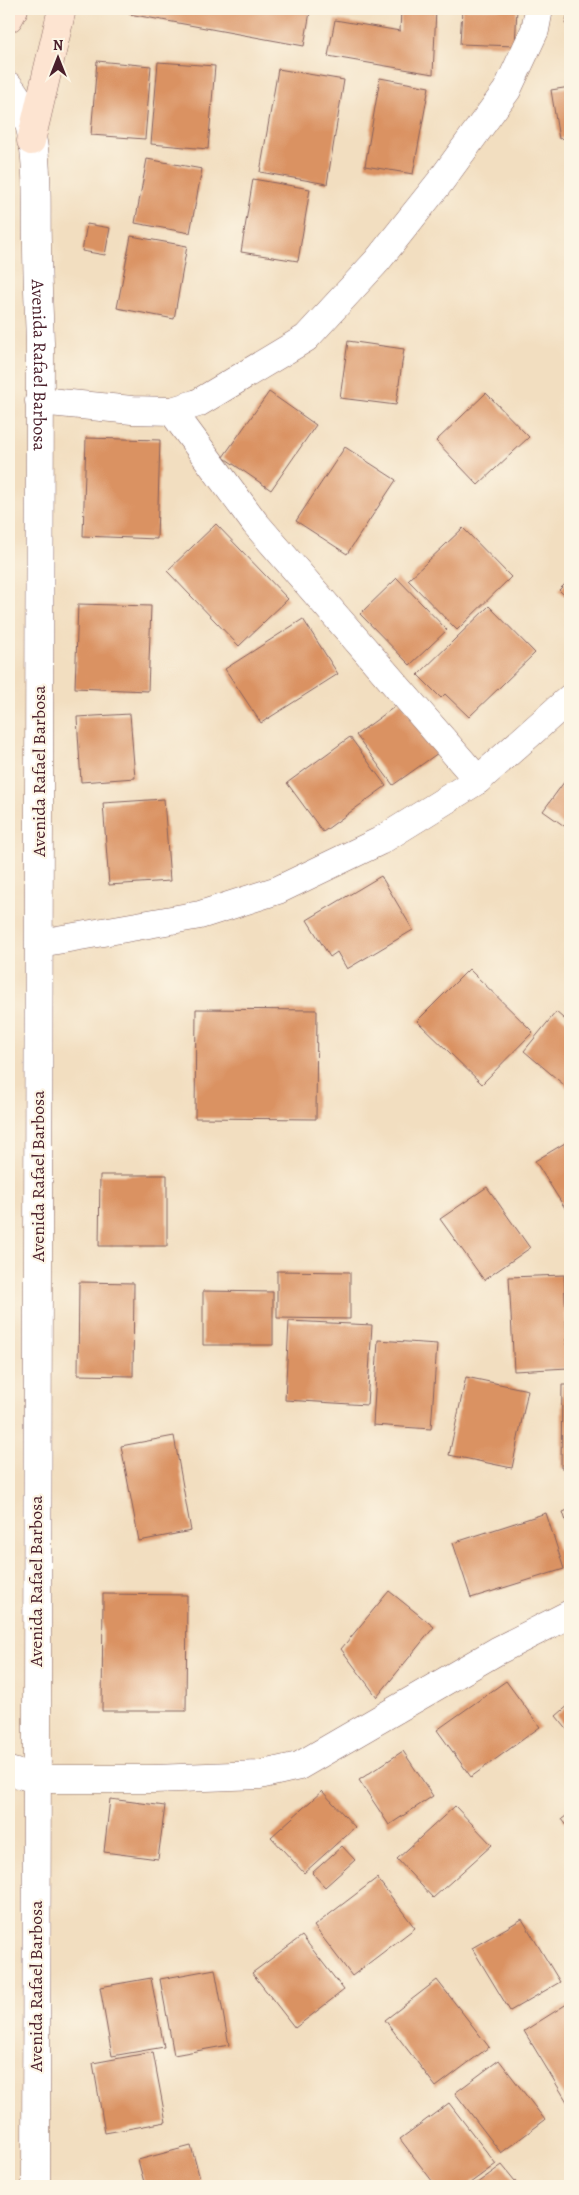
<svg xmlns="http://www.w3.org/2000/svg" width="579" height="2195" font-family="Alegreya,serif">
<rect width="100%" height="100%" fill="#fcf5e5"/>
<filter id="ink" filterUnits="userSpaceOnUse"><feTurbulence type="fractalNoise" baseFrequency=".02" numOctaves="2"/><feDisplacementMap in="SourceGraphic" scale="10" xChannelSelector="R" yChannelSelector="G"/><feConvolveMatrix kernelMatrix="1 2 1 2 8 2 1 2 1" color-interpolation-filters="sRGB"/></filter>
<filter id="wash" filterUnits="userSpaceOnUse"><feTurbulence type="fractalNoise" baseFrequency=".0096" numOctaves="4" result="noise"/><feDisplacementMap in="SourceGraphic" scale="20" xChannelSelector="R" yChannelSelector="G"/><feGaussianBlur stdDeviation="1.12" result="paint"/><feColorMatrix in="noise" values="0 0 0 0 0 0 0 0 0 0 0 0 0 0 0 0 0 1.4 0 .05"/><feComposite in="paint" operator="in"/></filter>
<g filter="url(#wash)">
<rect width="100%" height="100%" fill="#f2dec0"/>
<g id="blocks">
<g fill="#da9262">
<path d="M131 9H290L310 12 304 46 129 14Z"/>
<path d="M401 9H436L433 74 328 56 335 20 400 31Z"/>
<path d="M462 9H517L515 46 460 44Z"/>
<path d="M569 9H570V25L565 24Z"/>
<path d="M97 61 151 66 145 139 91 135Z"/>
<path d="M158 62 215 66 208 149 151 144Z"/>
<path d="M278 69 344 80 327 184 260 172Z"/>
<path d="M380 78 429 87 413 174 365 166Z"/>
<path d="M570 87V137L559 139 551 90Z"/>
<path d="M147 159 202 169 190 233 135 223Z"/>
<path d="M253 179 310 189 298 261 241 252Z"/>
<path d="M87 224 110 228 105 255 82 251Z"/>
<path d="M131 236 187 246 174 319 117 308Z"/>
<path d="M348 341 404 349 396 405 340 398Z"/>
<path d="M269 392 316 425 271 490 223 457Z"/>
<path d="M486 393 529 437 478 485 436 441Z"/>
<path d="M86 438 160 440 157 539 83 536Z"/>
<path d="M345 447 396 480 347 554 296 521Z"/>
<path d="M216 524 288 599 239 646 167 571Z"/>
<path d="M463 528 511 577 457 630 408 580Z"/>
<path d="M397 578 447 630 410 665 360 614Z"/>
<path d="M570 579V601L559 590Z"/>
<path d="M78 604 151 606 148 691 75 688Z"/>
<path d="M489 606 535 653 469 717 445 694 441 698 418 675Z"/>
<path d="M303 619 338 674 261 723 225 669Z"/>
<path d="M401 702 438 753 393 785 356 735Z"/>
<path d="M130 714 135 778 81 782 77 717Z"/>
<path d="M350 737 386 786 323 832 287 783Z"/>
<path d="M570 774V830L543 811Z"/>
<path d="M164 799 170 881 109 885 103 803Z"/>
<path d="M381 876 413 930 347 969 337 952 330 957 307 920Z"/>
<path d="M469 969 533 1032 482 1084 417 1021Z"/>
<path d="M196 1009 317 1010 316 1119 195 1118Z"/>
<path d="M556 1012 570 1024V1090L524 1051Z"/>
<path d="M570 1140V1216L535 1161Z"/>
<path d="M100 1175H167V1246H99Z"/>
<path d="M487 1187 530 1248 484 1280 440 1219Z"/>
<path d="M277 1271 350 1272V1319L277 1318Z"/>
<path d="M564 1275 568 1368 514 1371 509 1277Z"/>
<path d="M79 1282 134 1283 133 1376 78 1375Z"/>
<path d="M203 1291 273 1292V1345H203Z"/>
<path d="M289 1321 372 1325 367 1405 285 1400Z"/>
<path d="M378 1340 437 1344 431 1429 373 1425Z"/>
<path d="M466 1377 528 1390 512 1468 449 1455Z"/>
<path d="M562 1385H570V1468H561Z"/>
<path d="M174 1436 191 1531 139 1541 121 1446Z"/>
<path d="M570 1509V1533L563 1512Z"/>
<path d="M546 1513 564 1569 471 1598 453 1543Z"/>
<path d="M389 1591 434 1627 377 1697 341 1649Z"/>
<path d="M103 1594 187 1595 186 1711H102Z"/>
<path d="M506 1681 540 1727 471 1777 437 1730Z"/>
<path d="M570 1704V1733L556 1716Z"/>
<path d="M403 1751 433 1796 389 1825 359 1780Z"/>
<path d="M322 1791 355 1827 304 1873 271 1837Z"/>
<path d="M110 1799 165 1806 158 1859 104 1852Z"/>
<path d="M455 1806 492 1845 433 1898 397 1859Z"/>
<path d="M570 1813V1830L562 1819Z"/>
<path d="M342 1846 355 1860 325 1887 312 1873Z"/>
<path d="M377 1878 415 1928 352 1976 314 1926Z"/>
<path d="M522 1919 560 1982 510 2011 472 1948Z"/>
<path d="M302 1936 344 1990 295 2028 252 1973Z"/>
<path d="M215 1969 229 2045 174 2055 160 1979Z"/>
<path d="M151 1978 164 2047 112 2056 100 1987Z"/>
<path d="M437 1980 489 2047 436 2087 385 2020Z"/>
<path d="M570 2002V2104L569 2105 524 2031Z"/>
<path d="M153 2052 166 2122 105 2133 93 2063Z"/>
<path d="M499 2060 545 2120 501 2153 455 2093Z"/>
<path d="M449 2103 496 2164 466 2186H436L400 2139Z"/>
<path d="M191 2146 202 2186H145L138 2160Z"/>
<path d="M502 2165 519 2186H473Z"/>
<path d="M391 2181 395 2186H383Z"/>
</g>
</g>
</g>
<g filter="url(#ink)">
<use href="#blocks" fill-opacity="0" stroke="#85625f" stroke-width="1"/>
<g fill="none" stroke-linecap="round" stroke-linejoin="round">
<defs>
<g id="street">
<path id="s1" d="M9 86C44 126 35 194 37 244 37 277 39 310 40 343L36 2186"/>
<path d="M39 401 132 410 172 411 198 403 306 338 377 261 440 182 507 90 535 30 539 9"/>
<path d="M172 411 255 523 478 780"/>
<path d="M40 943 200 915 278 890 380 841 478 780 570 698"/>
<path d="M9 1771 36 1779H154L259 1775 299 1766 497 1651 570 1614"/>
</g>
<g id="secondary">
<path d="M9 18 14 9"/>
<path d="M31 141 62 9"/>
</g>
</defs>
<use href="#street" stroke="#85625f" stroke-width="29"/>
<use href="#secondary" stroke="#85625f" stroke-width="29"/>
<use href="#street" stroke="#fff" stroke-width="28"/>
<use href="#secondary" stroke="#fde4d1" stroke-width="28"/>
</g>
</g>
<g text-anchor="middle" stroke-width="4.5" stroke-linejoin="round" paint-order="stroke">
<g font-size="18" fill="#4a1f2b" stroke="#fcf5e5">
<text dy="6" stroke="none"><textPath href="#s1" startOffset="285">Avenida Rafael Barbosa</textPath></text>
<text transform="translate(39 771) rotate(-90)" y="6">Avenida Rafael Barbosa</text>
<text transform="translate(38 1176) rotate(-90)" y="6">Avenida Rafael Barbosa</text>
<text transform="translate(36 1581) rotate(-90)" y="6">Avenida Rafael Barbosa</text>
<text transform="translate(36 1986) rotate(-90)" y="6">Avenida Rafael Barbosa</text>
</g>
</g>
<rect width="579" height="2195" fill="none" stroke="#fcf5e5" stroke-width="30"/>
<g transform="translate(58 58)" stroke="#fcf5e5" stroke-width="4" paint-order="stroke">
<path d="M0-4L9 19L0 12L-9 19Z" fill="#4a1f2b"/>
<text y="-8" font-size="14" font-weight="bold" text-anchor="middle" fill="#4a1f2b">N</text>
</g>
</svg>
